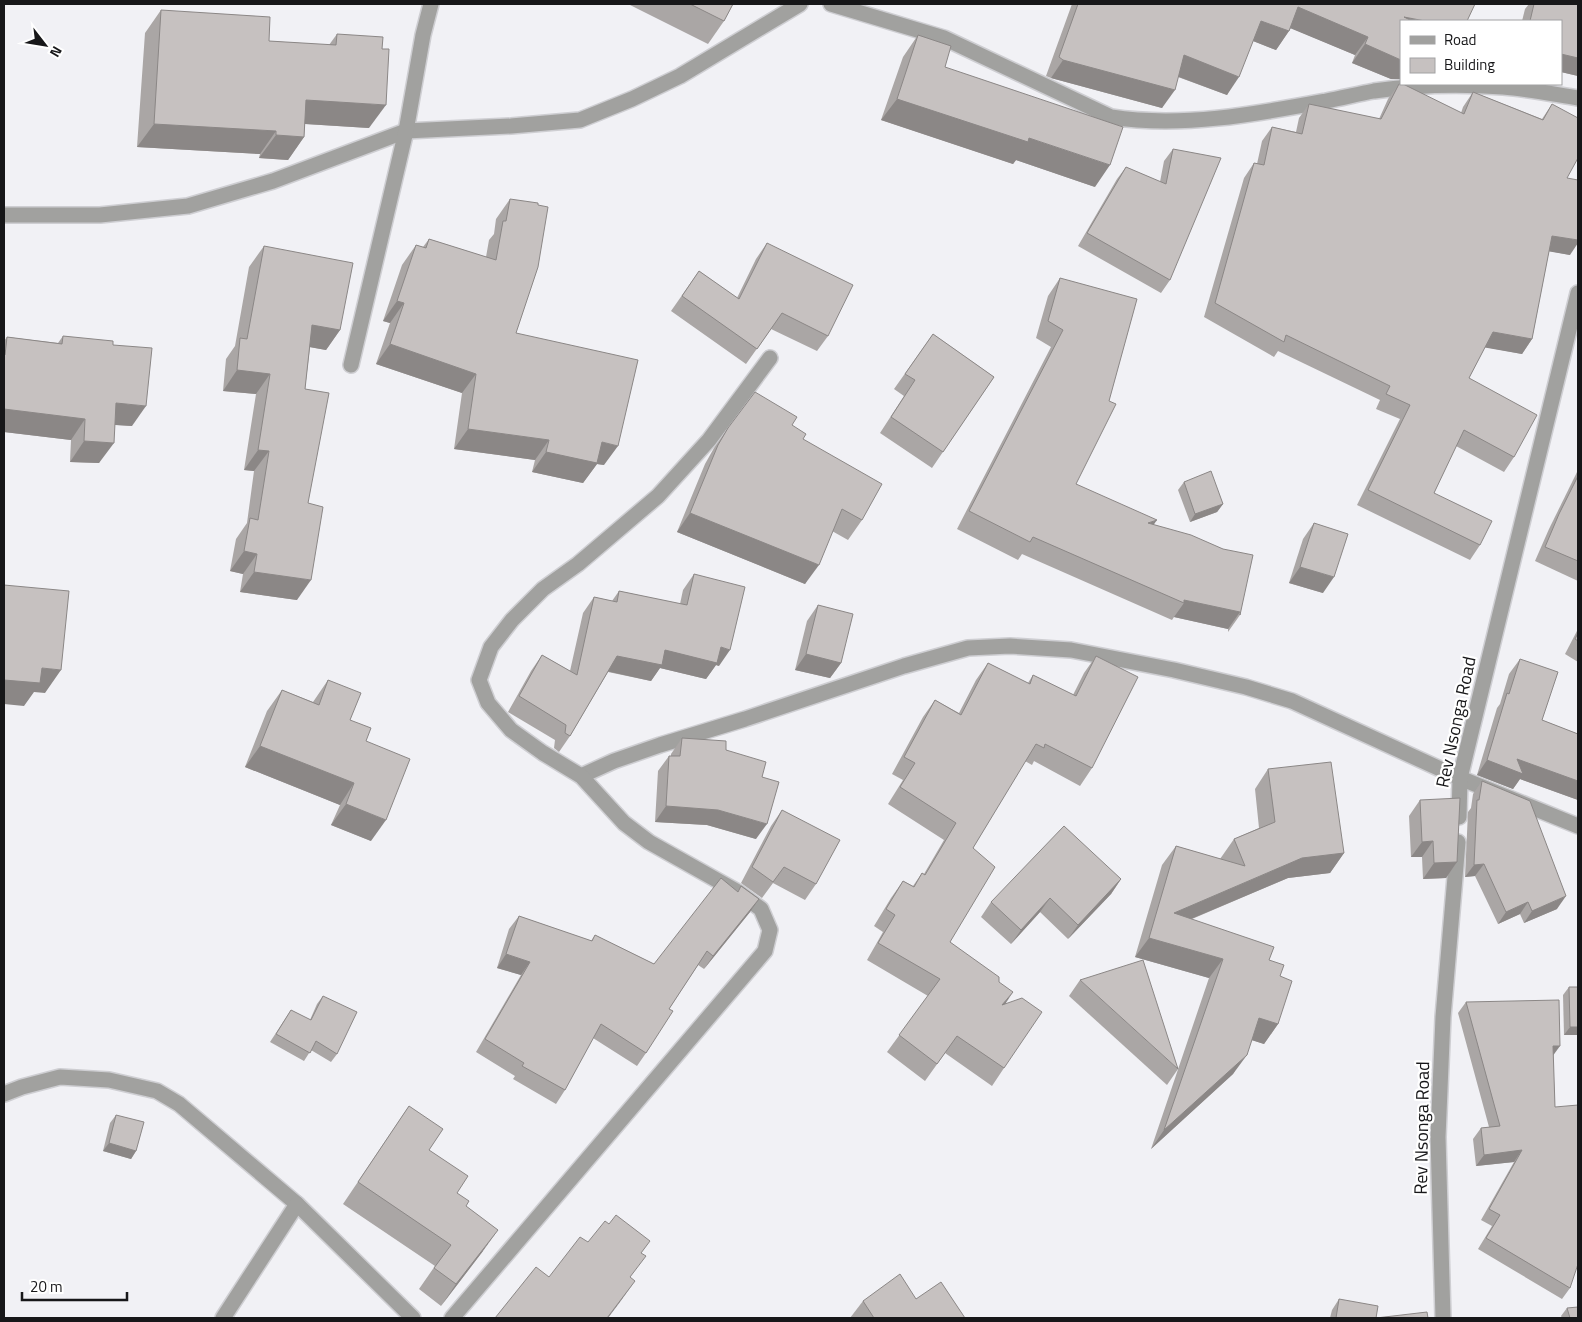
<svg xmlns="http://www.w3.org/2000/svg" width="1582" height="1322" font-family="'Titillium Web',sans-serif">
<rect width="100%" height="100%" fill="#f1f1f5"/>
<g fill="none" stroke-linecap="round" stroke-linejoin="round">
<defs>
<g id="street">
<path d="M831 4 944 38 1111 117C1182 128 1256 114 1326 101 1342 98 1358 94 1374 91 1415 85 1462 84 1503 87 1528 89 1553 94 1578 98"/>
<path d="M4 215H100L188 206 273 181 406 131 511 126 580 120 632 99 680 76 800 4"/>
<path d="M351 365 406 131 423 35 431 4"/>
<path d="M581 776 614 761 660 745 745 719 904 666 968 648 1010 646 1071 650 1174 670 1246 687 1292 701 1460 778 1578 826"/>
<path d="M1459 817 1460 778 1578 293"/>
<path d="M4 1094 22 1087 60 1077 109 1080 157 1091 179 1104 297 1204 413 1318"/>
<path d="M223 1318 297 1204"/>
<path d="M452 1318 765 951 770 930 761 909 738 892 649 842 624 823 581 776 543 753 511 730 488 703 479 680 491 647 512 620 543 589 578 564 658 496 709 440 770 358"/>
<path d="M1443 1318 1438 1137 1443 1017 1458 842"/>
</g>
</defs>
<use href="#street" stroke="#ceced2" stroke-width="18"/>
<use href="#street" stroke="#a1a19f" stroke-width="15"/>
</g>
<g fill="#aaa6a5">
<path d="M628 4H733L724 21 708 44Z"/>
<path d="M1072 4H1475L1401 21 1391 79 1352 63 1355 55 1291 28 1276 50 1253 41 1227 95 1178 77 1162 108 1051 78 1046 76Z"/>
<path d="M1529 4H1578V76L1561 72V21H1522L1525 9Z"/>
<path d="M161 10 269 41 329 45 337 34 369 128 305 124 304 137 288 160 259 158 260 154 137 147 145 33Z"/>
<path d="M918 35 945 67 1095 187 1016 160 1013 164 881 120 903 57Z"/>
<path d="M1399 84 1461 113 1463 107 1473 92 1542 119 1552 104 1567 178 1570 255 1549 251 1532 339 1522 354 1485 347 1469 378 1514 457 1504 472 1456 446 1434 493 1480 545 1470 560 1357 505 1400 419 1376 409 1380 400 1278 351 1274 357 1204 317 1244 178 1254 163 1257 164 1262 141 1272 127 1296 132 1299 118 1309 104 1379 119 1388 99Z"/>
<path d="M1173 149 1170 280 1161 293 1078 246 1117 179 1126 167 1160 182 1164 161Z"/>
<path d="M510 199 516 333 604 465 597 464 583 483 532 472 535 460 454 449 462 393 376 364 390 323 383 321 402 265 416 245 423 247 429 239 486 257 489 240 494 234 496 219Z"/>
<path d="M767 243 828 336 817 351 771 329 746 364 671 311 699 271 737 298 756 259Z"/>
<path d="M264 246 340 330 326 350 310 347 305 389 308 503 297 600 240 592 243 574 230 571 236 539 247 523 254 471 244 470 256 394 223 391 226 359 235 346 249 267Z"/>
<path d="M1060 278 1076 484 1154 525 1223 549 1240 615 1228 632V629L1174 617 1172 620 1022 554 1018 560 957 529 1051 347 1036 338 1048 296Z"/>
<path d="M933 334 994 377 932 468 880 433 904 396 894 389Z"/>
<path d="M63 336 113 345 132 426 115 425 99 463 70 462 71 440 4 432V341L7 337 58 343Z"/>
<path d="M792 425 803 439 862 520 848 540 832 531 805 584 677 532 705 464 714 448 728 428Z"/>
<path d="M1578 470V581L1535 561 1549 529Z"/>
<path d="M1184 482 1223 504 1217 512 1190 522 1178 490Z"/>
<path d="M1314 523 1323 593 1289 583 1303 539Z"/>
<path d="M694 574 719 666 716 665 706 679 660 668 651 681 608 672 570 736 559 752 554 748 555 740 508 712 531 671 542 655 570 671 583 613 594 597 612 601 619 591 680 604 683 590Z"/>
<path d="M818 605 841 663 830 678 795 670 807 621Z"/>
<path d="M1578 629V662L1565 654Z"/>
<path d="M1096 656 1092 768 1080 786 1034 761 1032 765 1025 761 973 848 950 942 999 982 1006 1003 1004 1068 992 1086 945 1053 925 1081 887 1052 928 996 867 960 883 932 874 926 891 898 903 881 913 886 922 873 924 874 944 840 888 804 903 780 892 774 923 717 935 700 959 713 976 680 988 663 1028 683 1033 675 1073 695 1084 673Z"/>
<path d="M1520 659 1542 720 1578 734V800L1520 779 1513 789 1477 775 1497 708 1500 704 1509 674Z"/>
<path d="M328 680 350 720 366 741 371 841 331 825 340 805 245 767 267 711 282 690 313 702Z"/>
<path d="M682 738 726 750 762 777 756 839 707 825 655 822 658 771 669 756H671V754Z"/>
<path d="M1268 769 1344 853 1330 873 1288 878 1192 919 1269 960 1280 976 1278 1024 1264 1044 1252 1040 1233 1074 1151 1149 1209 978 1135 957 1162 865 1176 846 1220 859 1234 839 1259 828 1255 789Z"/>
<path d="M1482 781 1557 909 1524 923 1520 914 1498 924 1475 876 1465 877 1468 812 1471 808 1473 794Z"/>
<path d="M1420 800 1457 862 1446 878 1423 879 1422 857H1411L1409 816Z"/>
<path d="M782 810 816 884 805 900 773 883 762 898 741 883 771 826Z"/>
<path d="M1121 879 1111 894 1068 939 1040 912 1011 944 981 917 991 902Z"/>
<path d="M741 886 750 912 704 969 698 965 669 1009 646 1053 637 1066 593 1038 565 1090 556 1104 513 1079 515 1076 476 1052 521 975 497 968 509 929 519 916 591 941 595 935 654 964 737 892Z"/>
<path d="M1080 980 1178 1069 1167 1085 1069 996Z"/>
<path d="M1569 987 1578 1035H1564L1563 995Z"/>
<path d="M323 996 337 1054 331 1062 311 1050 304 1061 270 1042 291 1010 310 1020 317 1004Z"/>
<path d="M1466 1002 1553 1055 1555 1107 1570 1288 1562 1299 1478 1249 1492 1226 1481 1220 1514 1162 1476 1166 1473 1139 1481 1128 1489 1127 1458 1013Z"/>
<path d="M409 1106 429 1150 457 1193 466 1206 483 1251 441 1306 419 1289 435 1266 343 1204Z"/>
<path d="M116 1115 136 1151 131 1159 103 1151 110 1123Z"/>
<path d="M1339 1299 1376 1318H1428H1330L1332 1310Z"/>
<path d="M863 1301 965 1318H850Z"/>
<path d="M1567 1308 1578 1318H1562L1561 1316Z"/>
</g>
<g fill="#8b8786">
<path d="M1298 7 1368 37 1355 55 1285 26Z"/>
<path d="M1404 17 1425 21H1401Z"/>
<path d="M1261 21 1289 31 1276 50 1248 39Z"/>
<path d="M1365 44 1401 60V79H1391L1352 63Z"/>
<path d="M1561 54 1578 58V76L1561 72Z"/>
<path d="M1184 55 1239 77 1227 95 1171 74Z"/>
<path d="M1063 60 1175 90 1162 108 1051 78Z"/>
<path d="M897 99 1029 138 1110 165 1095 187 1016 160 1013 164 881 120Z"/>
<path d="M306 100 386 105 369 128 290 123Z"/>
<path d="M154 124 276 131 260 154 137 147Z"/>
<path d="M276 135 304 137 288 160 259 158Z"/>
<path d="M1552 236 1578 240V243L1570 255 1541 250Z"/>
<path d="M397 301 404 303 390 323 383 321Z"/>
<path d="M312 325 340 330 326 350 298 345Z"/>
<path d="M1493 332 1532 339 1522 354 1482 347Z"/>
<path d="M390 344 476 374 462 393 376 364Z"/>
<path d="M237 370 270 374 256 394 223 391Z"/>
<path d="M116 403 146 406 132 426 102 424Z"/>
<path d="M4 409 85 419 71 440 4 432Z"/>
<path d="M468 429 549 440 535 460 454 449Z"/>
<path d="M84 441 114 443 99 463 70 462Z"/>
<path d="M602 442 618 446 604 465 597 464 583 483 532 472 546 452Z"/>
<path d="M258 450 269 451 254 471 244 470Z"/>
<path d="M1223 504 1217 512 1190 522 1195 514Z"/>
<path d="M690 513 819 565 805 584 677 532Z"/>
<path d="M1157 520 1145 537 1148 523Z"/>
<path d="M244 551 257 554 243 574 230 571Z"/>
<path d="M1300 567 1334 577 1323 593 1289 583Z"/>
<path d="M254 572 311 580 297 600 240 592Z"/>
<path d="M1184 600 1240 612 1228 629 1174 617 1184 603Z"/>
<path d="M721 647 730 650 719 666 716 665 706 679 660 668 651 681 606 671 617 656 665 650Z"/>
<path d="M806 654 841 663 830 678 795 670Z"/>
<path d="M42 668 61 670 45 693 34 692 24 706 4 704V680Z"/>
<path d="M260 746 354 783 340 805 245 767Z"/>
<path d="M1517 759 1578 781V800L1520 779 1513 789 1477 775 1487 760Z"/>
<path d="M346 804 386 820 371 841 331 825Z"/>
<path d="M666 806 718 810 767 824 756 839 707 825 655 822Z"/>
<path d="M1433 841 1422 857H1411L1422 842Z"/>
<path d="M1344 853 1330 873 1288 878 1160 932 1174 913 1302 858Z"/>
<path d="M1457 862 1446 878 1423 879 1434 863Z"/>
<path d="M1484 864 1475 876 1465 877 1474 865Z"/>
<path d="M1121 879 1111 894 1068 939 1078 925Z"/>
<path d="M1566 896 1557 909 1524 923 1532 911Z"/>
<path d="M1050 898 1040 912 1011 944 1021 930Z"/>
<path d="M759 899 750 912 704 969 713 956Z"/>
<path d="M1528 902 1520 914 1498 924 1506 912Z"/>
<path d="M1149 938 1223 959 1209 978 1135 957Z"/>
<path d="M506 954 530 962 521 975 497 968Z"/>
<path d="M1013 992 1002 1009V1005Z"/>
<path d="M1259 1018 1278 1024 1264 1044 1245 1038Z"/>
<path d="M1570 1027H1578V1035H1564Z"/>
<path d="M1553 1046H1560L1552 1057Z"/>
<path d="M1247 1055 1233 1074 1151 1149 1164 1130Z"/>
<path d="M109 1143 136 1151 131 1159 103 1151Z"/>
<path d="M1522 1150 1514 1162 1476 1166 1484 1155Z"/>
<path d="M498 1230 483 1251 441 1306 456 1284Z"/>
<path d="M635 1281 620 1302 608 1318H607Z"/>
</g>
<g fill="#c6c1c0" stroke="#8b8786">
<path d="M690 4H733L724 21Z"/>
<path d="M1078 4H1475L1467 21H1425L1404 17 1412 21H1401V60L1365 44 1368 37 1298 7 1289 31 1261 21 1239 77 1184 55 1175 90 1063 60 1059 57Z"/>
<path d="M1534 4H1578V58L1561 54V21H1530Z"/>
<path d="M161 10 270 17 269 41 336 45 337 34 383 37 382 49H389L386 105 306 100 304 137 276 135V131L154 124Z"/>
<path d="M918 35 951 46 945 67 1123 127 1110 165 1029 138 1028 142 897 99Z"/>
<path d="M1399 84H1403L1464 114 1473 92 1543 120 1552 104 1578 118V158L1567 178 1578 180V240L1552 236 1532 339 1493 332 1469 378 1537 415 1514 457 1464 430 1434 493 1492 521 1480 545 1368 490 1410 405 1386 394 1390 386 1286 335 1284 342 1215 303 1254 163 1264 165 1272 127 1302 134 1309 104 1381 119Z"/>
<path d="M1173 149 1221 158 1170 280 1087 233 1126 167 1166 184Z"/>
<path d="M510 199 538 203V205L548 207 538 267 516 333 638 360 618 446 602 442 597 463 546 452 549 440 468 429 476 374 390 344 404 303 397 301 416 245 426 248 429 239 496 260 503 221H506Z"/>
<path d="M767 243 853 285 828 336 782 313 757 349 682 296 699 271 739 299Z"/>
<path d="M264 246 353 263 340 330 312 325 305 389 329 393 308 503 323 507 311 580 254 572 257 554 244 551 250 518 258 520 269 451 258 450 270 374 237 370 240 338 247 339Z"/>
<path d="M1060 278 1137 299 1109 401 1116 404 1076 484 1157 520 1148 523 1191 535 1223 549 1253 555 1240 615V612L1184 600V603L1033 537 1030 542 969 511 1063 330 1048 321Z"/>
<path d="M933 334 994 377 943 452 891 417 915 380 905 374Z"/>
<path d="M63 336 113 341V345L152 348 146 406 116 403 114 443 84 441 85 419 4 409V355H5L7 337 62 344Z"/>
<path d="M755 392 797 417 792 425 806 434 803 439 882 484 862 520 842 509 819 565 690 513 718 445 728 428Z"/>
<path d="M1211 471 1223 504 1195 514 1184 482Z"/>
<path d="M1578 476V561L1545 547 1559 514Z"/>
<path d="M1314 523 1348 534 1334 577 1300 567Z"/>
<path d="M694 574 745 587 730 650 721 647 717 663 665 650 662 665 617 656 570 736 565 733 566 725 519 696 542 655 577 675 594 597 617 602 619 591 687 605Z"/>
<path d="M4 585 69 591 61 670 42 668 40 683 4 680Z"/>
<path d="M818 605 853 614 841 663 806 654Z"/>
<path d="M1578 633V641L1575 639Z"/>
<path d="M1096 656 1138 677 1092 768 1045 744 1044 748 1036 744 973 848 995 867 950 942 999 977V982L1013 992 1002 1005 1022 998 1042 1012 1004 1068 957 1036 937 1064 899 1035 940 979 878 943 895 915 886 909 903 881 914 887 922 873 925 875 956 823 900 787 915 763 904 757 935 700 961 715 988 663 1030 684 1033 675 1076 696Z"/>
<path d="M1520 659 1558 672 1542 720 1578 734V781L1517 759 1523 774 1487 760 1507 693 1509 694Z"/>
<path d="M328 680 361 693 350 720 371 728 366 741 410 759 386 820 346 804 354 783 260 746 282 690 319 705Z"/>
<path d="M682 738 726 741V750L766 762 762 777 779 782 767 824 718 810 666 806 669 756H680Z"/>
<path d="M1331 762 1344 853 1302 858 1174 913 1274 947 1269 960 1284 965 1280 976 1292 981 1278 1024 1259 1018 1247 1055 1164 1130 1223 959 1149 938 1176 846 1245 866 1234 839 1275 822 1268 769Z"/>
<path d="M1482 781 1530 801 1566 896 1532 911 1528 902 1506 912 1484 864 1474 865 1477 800H1479Z"/>
<path d="M1460 798 1457 862 1434 863 1433 841 1422 842 1420 800Z"/>
<path d="M782 810 840 840 816 884 784 867 773 882 752 867Z"/>
<path d="M1064 826 1121 879 1078 925 1050 898 1021 930 991 902Z"/>
<path d="M721 878 738 892 741 886 759 899 713 956 707 951 669 1009 673 1011 646 1053 601 1024 565 1090 522 1066 524 1063 485 1039 530 962 506 954 519 916 592 941 595 935 654 964Z"/>
<path d="M1143 960 1178 1069 1080 980Z"/>
<path d="M1569 987H1578V1027H1570Z"/>
<path d="M323 996 357 1012 337 1054 316 1041 310 1053 276 1034 291 1010 311 1020Z"/>
<path d="M1559 1000 1560 1046H1553L1555 1107 1578 1105V1264L1570 1288 1486 1238 1500 1215 1489 1209 1522 1150 1484 1155 1481 1128 1500 1126 1466 1002Z"/>
<path d="M409 1106 443 1129 429 1150 468 1176 457 1193 469 1201 466 1206 498 1230 456 1284 434 1268 451 1245 358 1182Z"/>
<path d="M116 1115 144 1122 136 1151 109 1143Z"/>
<path d="M616 1215 650 1241 641 1253 646 1256 630 1277 635 1281 607 1318H495L536 1267 549 1277 580 1237 588 1242 605 1221 609 1224Z"/>
<path d="M900 1274 916 1299 941 1282 965 1318H874L863 1301Z"/>
<path d="M1339 1299 1378 1306 1376 1318 1427 1312 1428 1318H1336Z"/>
<path d="M1578 1307V1318H1570L1567 1308Z"/>
</g>
<g text-anchor="middle" stroke-width="4.5" stroke-linejoin="round" paint-order="stroke">
<g font-size="18" fill="#171719" stroke="#fff">
<text transform="translate(1456 722) rotate(-78)" y="6">Rev Nsonga Road</text>
<text transform="translate(1422 1128) rotate(-89)" y="6">Rev Nsonga Road</text>
</g>
</g>
<rect width="1582" height="1322" fill="none" stroke="#171719" stroke-width="10"/>
<rect x="1400" y="20" width="162" height="65" fill="#ffffff" stroke="#a2a2a3"/>
<rect x="1410" y="36" width="25" height="8" fill="#a1a19f" stroke="#a2a2a3"/>
<text x="1444" y="45" font-size="15" fill="#171719">Road</text>
<rect x="1410" y="58" width="25" height="15" fill="#c6c1c0" stroke="#a2a2a3"/>
<text x="1444" y="70" font-size="15" fill="#171719">Building</text>
<g transform="translate(45 45) rotate(121)" stroke="#ffffff" stroke-width="4" paint-order="stroke">
<path d="M0-4L9 19L0 12L-9 19Z" fill="#171719"/>
<text y="-8" font-size="14" font-weight="bold" text-anchor="middle" fill="#171719">N</text>
</g>
<path d="M22 1292v8h105v-8" fill="none" stroke="#171719" stroke-width="2.5"/>
<text x="30" y="1292" font-size="15" fill="#171719" stroke="#ffffff" stroke-width="4" paint-order="stroke">20 m</text>
</svg>
